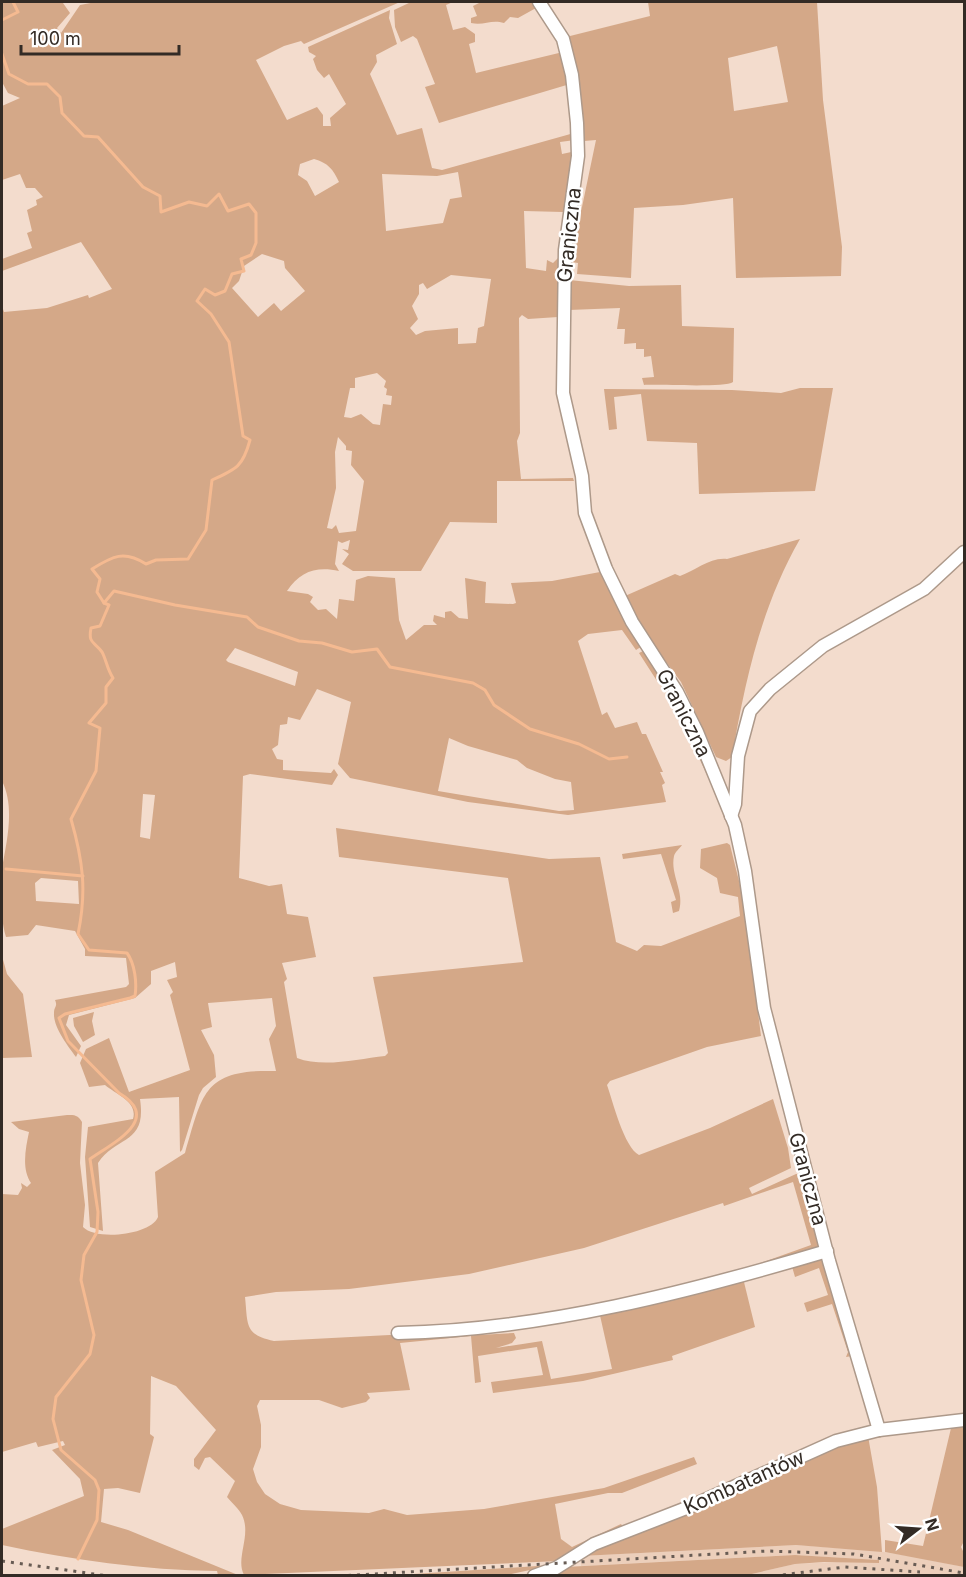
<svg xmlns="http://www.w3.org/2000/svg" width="966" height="1577" font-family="Inter,sans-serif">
<rect width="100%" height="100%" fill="#f3dccd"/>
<path fill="#eccfbb" d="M796 1545 877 1551 916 1557 964 1567V1575L743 1576 795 1564 879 1560 795 1555 581 1566V1556Z"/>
<g fill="#d4a888" fill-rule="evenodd">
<path d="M2 2 63 3 70 13 57 28 61 33 80 5 96 2H400L304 44 301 41 284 46 256 60 287 120 317 107 323 115V126H331L330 118 346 104 329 74 324 78 317 70 313 59 316 56 309 52 308 47 390 10 389 18 397 44 376 55 377 62 370 74 397 135 422 128 432 168 442 170 574 133 575 140 560 142 562 154 576 151 566 210 563 212 524 211 526 268 546 271 547 260 553 263 559 257 558 317 528 319 522 315 519 318 520 433 517 441 521 479 573 478 574 481H497V523L450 522 421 571H353L342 564 349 554 342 549 348 550 350 540 342 543 338 541 335 564 339 571C317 566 300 571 287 591L308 594 313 597 310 602 318 610 326 609 337 619 339 599 354 601 356 580 368 576 395 578 399 620 406 640 424 625H437L433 621 434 615 445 618V612L451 611 459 618 468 619 465 578 486 582 485 603 513 604 516 603 511 583 552 581 600 572 627 623 644 645 636 650 622 630 588 634 578 641 602 715 607 712 615 728 637 722 642 734H646L663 772H660L665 783 662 785 666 802 568 815 468 802 350 778 338 764 351 702 317 689 300 720 288 717 287 724 280 725 278 745 272 749 277 759 283 760V770L331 773 334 769 338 775 332 785 250 774 243 776 239 878 269 886 282 884 287 914 308 917 316 957 282 963 287 979 284 982 297 1058C323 1068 358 1059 385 1056L388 1053 373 977 523 962 508 878 339 857 336 828 549 859 600 857 616 942 637 951 644 945 661 946 740 916 738 897 720 893 717 878 700 868 701 849 727 843 730 845 744 901 761 1036 707 1047 610 1081 607 1085C613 1102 624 1147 639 1155L710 1128 773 1099 788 1148 791 1168 749 1188 752 1194 796 1174H803L822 1245 818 1249 744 1269 811 1245 793 1182 724 1206 723 1203 584 1248 469 1274 349 1289 276 1292 245 1297C248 1324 244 1335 274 1341L524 1328 479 1335 514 1333 516 1338 512 1343 496 1348 542 1341 551 1379 612 1369 599 1311 743 1278 755 1327 672 1356 673 1360 583 1381 493 1393 491 1382 543 1375 537 1347 478 1356 481 1382 475 1383 471 1336 400 1343 410 1390 367 1393 370 1398 366 1402 342 1408 319 1400H260L257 1406 261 1425V1447L253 1469 257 1482 265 1494 280 1504 301 1510 369 1513 384 1509 407 1515 484 1509 604 1488 694 1457 697 1464 622 1493H608L555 1504 561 1539 572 1547 621 1524 623 1527 562 1557 560 1561 244 1575C235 1558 252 1535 242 1515 239 1509 232 1503 227 1497L235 1481 210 1457 205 1458 199 1470 194 1466V1459L216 1430 176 1386 151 1376 150 1434 154 1437 140 1493 118 1488 104 1489 101 1522 128 1530 238 1575H218L217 1571C143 1570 73 1560 2 1545V1529L84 1496 80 1479 52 1450 65 1445 63 1441 38 1447 36 1442 2 1452V1194L18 1195 22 1188 21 1183 27 1187 31 1183C21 1168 26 1147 29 1132L19 1129 11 1122 67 1115C75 1115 78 1115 82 1122L80 1163 85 1205 83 1227C96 1241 151 1235 158 1217L155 1172 185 1153C203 1093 203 1069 276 1071L269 1039 276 1026 272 998 208 1003 212 1027 201 1030 214 1055 216 1077 203 1088 199 1095 182 1150 180 1152 179 1097 140 1099C147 1145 117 1135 98 1163L103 1231 90 1227 85 1157 88 1127 133 1119C138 1102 117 1095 105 1085L89 1087 80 1063 86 1049 109 1038 129 1092 190 1070 170 995 173 992 167 980 177 977 175 962 151 971V984L135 998 69 1015 66 1025 81 1046 76 1057C68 1046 53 1027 54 1013 54 1006 58 1007 55 1000L126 987 129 984 126 958 85 956V949L75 931 36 925 28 935 6 937C0 917 0 889 2 868 7 840 15 807 2 781V306L4 312 47 308 88 295 89 298 112 289 81 242 2 271V259L32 248 27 233 32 231 27 210 37 205 36 200 43 197 35 188H26L20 174 2 180V106L20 98 8 93 2 82ZM314 159C328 163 333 169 339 182L315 196 307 181 298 175 300 164ZM458 172 462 197 450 199 443 223 386 231 382 174 437 176ZM262 254 284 261 285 268 305 291 281 311 274 303 258 317 232 288 239 281 244 266ZM451 275 491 279 484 326 478 328 476 343 458 344V328L425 331 416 335 410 328 418 319 412 306 419 294V285L423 283 427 289ZM377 373 386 381 384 387 387 389 386 395 392 396 391 405 383 404 380 425 373 424 361 414 351 418 344 417 350 388H355V378ZM338 437 346 446V450L352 451 351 465 364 481 356 531 339 533 336 525 332 529 327 528 336 488 335 452ZM235 648 298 672 295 686 228 662 226 660ZM449 738 468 746 517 760 527 768 555 779 571 782 574 810 559 811 438 791ZM143 794 155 795 150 839 140 837ZM41 878 78 881 79 904 36 901 35 883Z"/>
<path d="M411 2H453L446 5 453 30 465 27 475 34V42L469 44 476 73 563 52 570 84 439 123 425 87 435 84 417 39 413 36 401 42 395 27 394 10Z"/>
<path d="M481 2H538L536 8 518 18 510 17 504 23C491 19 484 26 471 23V18L477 16 473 6Z"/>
<path d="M648 2H817L823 100 842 247 841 276 736 278 733 198 683 205 634 208 631 278 577 274 578 263 566 261 573 213 582 207 596 140 584 141 578 84 566 37 650 16ZM777 46 788 102 734 111 728 58Z"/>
<path d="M569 280 629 286 681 285 682 326 734 328 733 382C725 388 660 384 644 385L642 378 654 377 651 356 644 357V349H636V343L624 344 625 329H617L620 308 569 310Z"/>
<path d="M800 388H833L815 491 699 494 697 443 647 441 641 394 614 397 617 429 609 430 604 389 732 390 781 393Z"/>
<path d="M800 539C761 607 745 681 732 757L726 761 716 757 681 682 637 623 625 596 675 574 680 576C695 571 710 557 727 559Z"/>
<path d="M645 650 689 719 716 794 663 681H657L639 653Z"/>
<path d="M682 845C680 848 675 852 674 856 670 875 685 892 679 911L673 913 671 902 676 900 661 854 623 859 622 854Z"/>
<path d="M2 956 7 974 23 994 32 1057 2 1058Z"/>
<path d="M94 1012 92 1021 95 1035 83 1042 74 1026 73 1018Z"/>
<path d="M821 1254 852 1356 846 1357 848 1352 832 1304 807 1312 804 1303 828 1295 819 1268 795 1277 791 1263Z"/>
<path d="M964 1422V1541L961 1547 964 1553V1567L885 1552V1540L923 1546 952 1424Z"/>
<path d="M868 1436 877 1487 882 1552 796 1545 581 1556 841 1444Z"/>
<path d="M795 1555 879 1560V1563L824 1562 795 1564 743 1576H550L565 1567Z"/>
<path d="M553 1565 507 1575 383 1576Z"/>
</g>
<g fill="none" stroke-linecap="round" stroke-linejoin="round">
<g stroke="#f5ba91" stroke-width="3">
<path d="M2 20 18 12 13 2"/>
<path d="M2 54 9 74 28 84H47L60 97 62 113 84 136 98 137 143 187 160 196 161 212 189 202 207 206 219 194 228 211 249 204 256 213V243L251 255 241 259 244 271 232 274 225 291 215 295 205 289 197 301 211 314 229 342 243 436 250 440C243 466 237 469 212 480L206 530 188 559 156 560 146 564C124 550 113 556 92 569L100 579 97 592 104 603 109 605 100 626 91 628C88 644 94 641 102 652 106 659 107 669 113 678L106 687V703L89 723 100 728 96 771 71 819C83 861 87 891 78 934L89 950 127 953C135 964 137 983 135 996L130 998 65 1014 59 1018 68 1041 119 1093C163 1119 113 1143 90 1159L98 1212 97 1232 84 1255 81 1280 94 1335 90 1354 56 1397 53 1419 61 1450 95 1480 99 1490 97 1520 78 1559"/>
<path d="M104 603 114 591 175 605 247 617 258 627 299 641 322 643 352 652 377 649 390 667 473 683 485 690 494 705 530 729 579 744 609 759 627 757"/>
<path d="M6 869 83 876"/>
</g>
<defs>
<g id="minor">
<path d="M539 2 563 39 572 75 577 123 578 156 565 250 563 393 582 476 585 513 606 569 632 622 677 692 697 732 735 825 745 871 764 1008 829 1261 879 1430"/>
<path d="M731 816 735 804 738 756 750 711 770 689 823 646 924 589 964 552"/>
<path d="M398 1333C543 1330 689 1292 827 1251"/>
<path d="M534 1576 556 1568 594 1544 689 1507 836 1441 879 1430 964 1420"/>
</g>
</defs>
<use href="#minor" stroke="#ad998a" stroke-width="15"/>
<use href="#minor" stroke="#fff" stroke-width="12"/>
<g stroke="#685c54" stroke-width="3" stroke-dasharray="3 6" stroke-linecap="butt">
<path d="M2 1561 108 1576"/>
<path d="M339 1576 767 1551 854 1554 964 1573"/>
<path d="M774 1576 845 1567 920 1572"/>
</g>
</g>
<g text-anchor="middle" stroke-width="5" stroke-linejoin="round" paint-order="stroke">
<g font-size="20" fill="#332b25" stroke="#fff">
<text transform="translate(569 235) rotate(-84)" y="7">Graniczna</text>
<text transform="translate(684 713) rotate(63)" y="7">Graniczna</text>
<text transform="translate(808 1179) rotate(75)" y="7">Graniczna</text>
<text transform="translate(744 1482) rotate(-24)" y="7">Kombatantów</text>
</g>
</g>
<rect width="966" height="1577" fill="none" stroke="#332b25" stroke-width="6"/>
<g transform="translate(918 1529) rotate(73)" stroke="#ffffff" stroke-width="4.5" paint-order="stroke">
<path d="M0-4.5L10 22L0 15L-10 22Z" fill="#332b25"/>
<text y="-9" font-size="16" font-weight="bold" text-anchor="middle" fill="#332b25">N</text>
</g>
<path d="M21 45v9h158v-9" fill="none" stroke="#332b25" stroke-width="3"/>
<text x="30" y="45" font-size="18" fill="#332b25" stroke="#ffffff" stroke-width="4.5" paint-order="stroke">100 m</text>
</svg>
